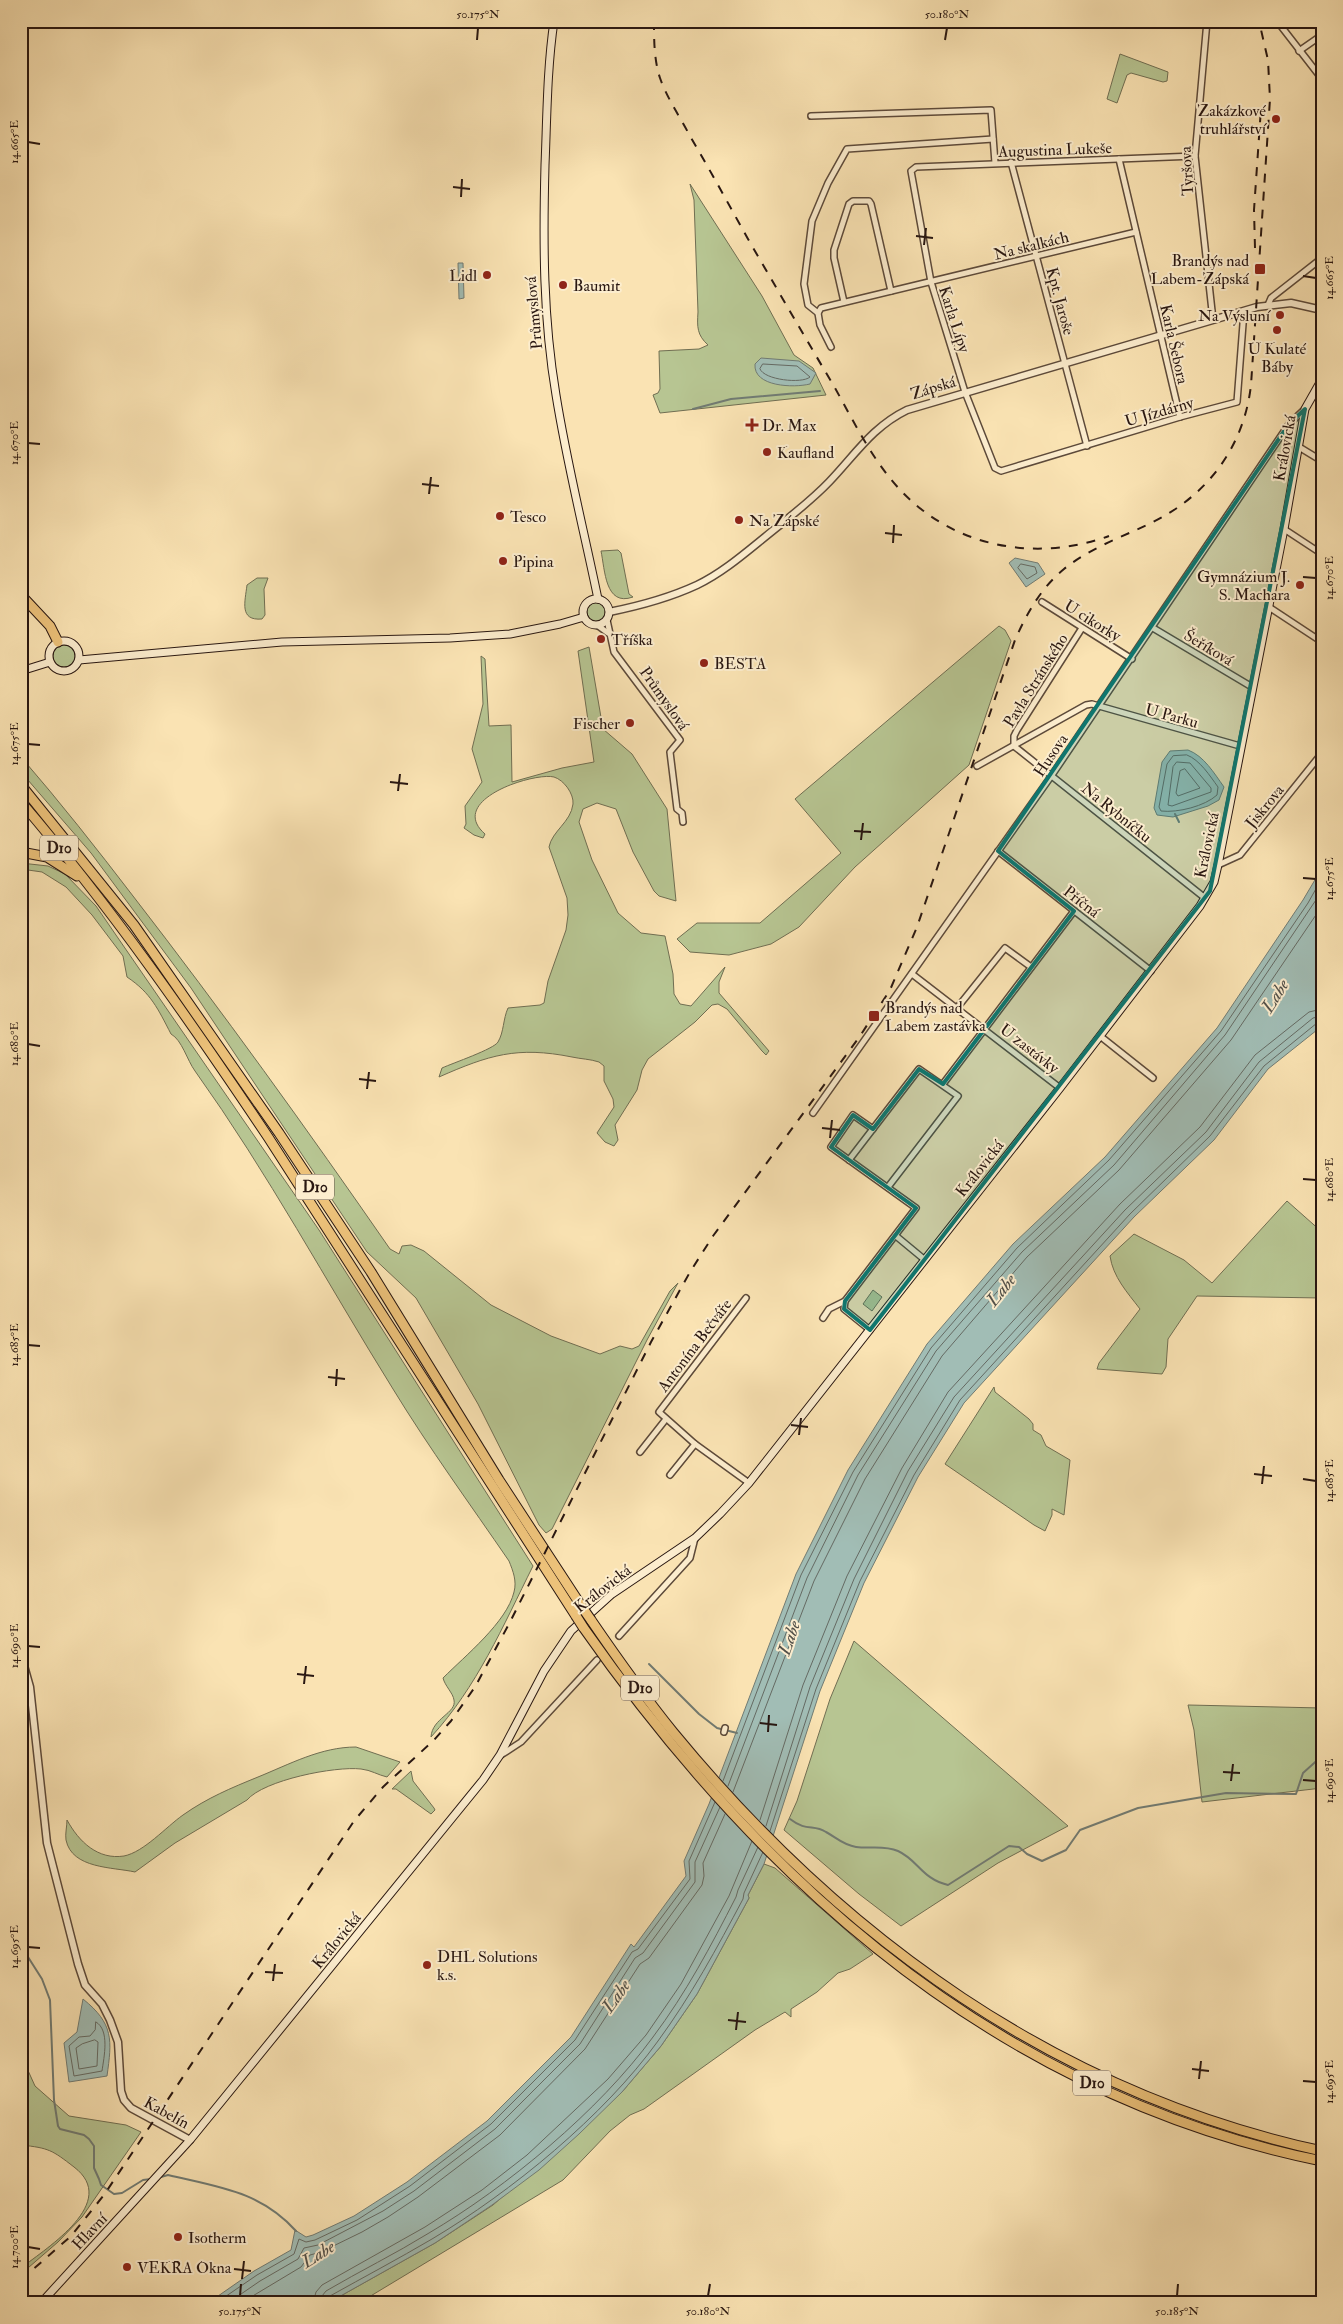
<svg xmlns="http://www.w3.org/2000/svg" width="1343" height="2324" font-family="'IM FELL Double Pica',serif">
<rect width="100%" height="100%" fill="#fae3b3"/>
<filter id="stains"><feTurbulence type="fractalNoise" baseFrequency=".004" numOctaves="4"/><feColorMatrix values="0 0 0 0 .2 0 0 0 0 .09 0 0 0 0 .02 0 0 0 .5 -.17"/></filter>
<radialGradient id="worn" r=".72"><stop offset=".6" stop-color="#630" stop-opacity="0"/><stop offset="1" stop-color="#630" stop-opacity=".3"/></radialGradient>
<g fill="#b7c592" stroke="#706e52">
<path d="M1120 54 1168 72 1167 81 1163 82 1131 73 1127 75 1117 103 1107 99Z"/>
<path d="M690 184 762 296 794 355 813 368 826 395 660 413 653 395 658 393 660 389 659 351 699 349 708 345C697 335 697 327 698 312L694 200Z"/>
<path d="M618 550 621 553 629 594 633 597C605 607 605 570 601 551Z"/>
<path d="M257 578H268L264 589 265 615 262 619C239 621 245 602 247 585Z"/>
<circle cx="597" cy="612" r="10"/>
<path d="M999 626 1005 630 1011 641 969 765 855 867 799 927 771 944 729 955 690 952 677 939 697 923H760L841 853 795 799Z"/>
<circle cx="64" cy="656" r="11"/>
<path d="M589 647 603 729 632 754 667 809 676 901 659 896 654 891 633 852 616 809 597 803 583 809 579 822 592 860 618 913 641 933 665 936 673 974 674 994 680 1004 691 1006 725 967 719 982V993L769 1051 766 1055 762 1051 727 1009 718 1004 712 1005 695 1022 648 1059 642 1070 637 1090 615 1125 618 1140 614 1146 605 1142 597 1133 614 1107 613 1099 604 1081V1066L599 1062C590 1059 581 1059 572 1057 517 1046 489 1055 439 1077L442 1068C453 1063 494 1049 498 1042 504 1032 503 1019 508 1008L540 1005 544 1003 548 981 566 930 568 915 567 898 549 847C552 831 571 822 573 804 574 794 564 780 554 777 534 772 446 800 485 834L483 838 474 835 464 828 466 824 465 806 482 782 472 749 483 704 481 656 485 659 489 726 511 725 512 782 562 768 594 762 578 651Z"/>
<path d="M21 757C60 802 97 849 133 896 222 1011 307 1129 390 1249L399 1254 402 1246 411 1245 424 1251 491 1305 551 1336 600 1354 620 1346 632 1349 639 1346 670 1291 678 1283 647 1340 552 1529 546 1533 539 1525 478 1404 416 1298 367 1252 191 988 91 853 21 772Z"/>
<path d="M21 863 48 866 65 874 96 906 319 1230 533 1566C503 1626 477 1687 431 1737 432 1718 457 1713 454 1700 453 1693 445 1686 443 1678 465 1656 507 1622 514 1592 517 1581 513 1571 509 1561 470 1504 429 1448 393 1389 327 1283 268 1173 195 1071 187 1060 182 1040 171 1034 158 1009 151 993 127 977L123 956 92 915 66 887 42 872 21 869Z"/>
<path d="M1287 1201 1322 1232V1272H1319V1275H1322V1298L1197 1296 1168 1339 1166 1367 1162 1374 1097 1369 1099 1363 1140 1309C1127 1292 1113 1277 1110 1256L1134 1234 1184 1260 1212 1283Z"/>
<path d="M873 1290 882 1297 872 1311 863 1304Z"/>
<path d="M994 1387 995 1392 1029 1419 1033 1424V1430L1041 1435 1046 1446 1070 1460 1064 1515 1052 1509V1515L1045 1531 1034 1525 945 1464Z"/>
<path d="M854 1641 1068 1826 998 1863 901 1926 859 1894 784 1830 797 1801 830 1699Z"/>
<path d="M1188 1705 1322 1708V1788L1202 1802 1194 1730Z"/>
<path d="M356 1747 400 1762 387 1777C378 1775 371 1770 361 1769 335 1766 264 1780 247 1800L175 1843 135 1872C113 1867 72 1869 66 1840 65 1834 67 1826 67 1820 79 1842 98 1860 124 1856 144 1852 166 1827 183 1815 207 1798 231 1788 258 1777 290 1764 321 1747 356 1747Z"/>
<path d="M411 1771 413 1781 434 1808 435 1810 431 1814 396 1789H392Z"/>
<path d="M764 1864 775 1868 873 1954 850 1969 838 1973 817 1992 791 2009V2017L785 2012 755 2030 644 2109 630 2115 610 2131 563 2180 359 2303H328L435 2243 493 2205 622 2092 661 2046 697 1994 749 1898 748 1895Z"/>
<path d="M21 2055 35 2086 69 2116 126 2125 141 2132 82 2217 58 2242 21 2274V2268C48 2247 120 2202 74 2167 52 2150 49 2148 21 2145Z"/>
</g>
<g fill="#a1bdb5" stroke="#717b73">
<path d="M458 263H463L464 298 459 299Z"/>
<path d="M761 358 799 361 816 373 810 384C794 388 753 387 755 364Z"/>
<path d="M1015 558 1038 563 1045 574 1026 587 1009 563Z"/>
<path d="M1188 750C1204 756 1214 773 1224 787L1219 800 1208 806 1173 817 1157 815 1154 808 1162 762 1170 751Z"/>
<path d="M1322 868V1026L1268 1069 1214 1140 1134 1217 964 1403 918 1477 864 1583 820 1691 764 1864 748 1895 749 1898 697 1994 661 2046 622 2092 579 2134 539 2170 492 2205 435 2243 328 2303H208L254 2271 291 2250 295 2230 306 2237 313 2235 354 2216 407 2182 487 2121 571 2037 631 1944 634 1947 686 1876 684 1861 709 1804 796 1574 848 1470 927 1344 1013 1244 1105 1157 1217 1028 1303 900Z"/>
<path d="M83 1999C114 2024 112 2040 107 2076L69 2082 64 2043 77 2032Z"/>
</g>
<g fill="none" stroke-linecap="round" stroke-linejoin="round">
<g stroke="#656a63" stroke-width="1">
<path d="M763 364 797 366 810 377C802 384 764 380 760 369Z"/>
<path d="M1021 564 1035 567 1037 573 1027 579 1018 568Z"/>
<path d="M1187 755C1200 760 1210 776 1218 787L1217 795C1205 806 1178 813 1161 811L1159 807 1167 764 1173 756Z"/>
<path d="M1177 762 1190 763 1211 788V792L1172 806 1168 805 1173 767Z"/>
<path d="M1185 769 1200 788 1178 796 1176 793 1180 771Z"/>
<path d="M723 1781 801 1575 853 1472 931 1348 1017 1248 1109 1160 1221 1031 1308 903 1322 878"/>
<path d="M728 1786 807 1578 858 1475 936 1351 1022 1252 1114 1165 1225 1035 1322 891"/>
<path d="M733 1792 814 1581 865 1479 942 1356 1027 1257 1119 1170 1231 1040 1322 906"/>
<path d="M760 1820 803 1685 847 1576 902 1468 948 1392 1120 1204 1200 1127 1255 1055 1309 1012 1322 1009"/>
<path d="M766 1826 810 1687 854 1579 908 1471 954 1397 1125 1210 1206 1132 1259 1062 1313 1018 1322 1016"/>
<path d="M770 1831 816 1689 860 1581 914 1475 960 1400 1130 1214 1210 1136 1264 1066 1317 1023 1322 1022"/>
<path d="M96 2022C110 2030 104 2057 102 2071L74 2076 69 2046 79 2037 90 2036 95 2030Z"/>
<path d="M95 2040 98 2042 97 2066 79 2069 76 2048 82 2044Z"/>
<path d="M216 2303 257 2275 294 2254 299 2239 306 2242 315 2240 357 2220 410 2186 491 2124 575 2040 632 1952 638 1949 690 1879 689 1861 715 1802"/>
<path d="M228 2303 260 2281 298 2259 304 2248 318 2245 383 2211 414 2191 495 2129 580 2044 635 1958 643 1953 695 1882V1862L720 1807"/>
<path d="M241 2303 301 2267 310 2255 321 2252 362 2232 388 2217 418 2197 500 2135 585 2049 640 1964 649 1958 702 1885 704 1876 703 1863 725 1814"/>
<path d="M313 2303 316 2292 322 2285 425 2227 482 2190 527 2155 608 2079 646 2035 681 1984 729 1896 752 1841"/>
<path d="M321 2303 322 2296 326 2291C360 2271 395 2254 429 2233 507 2187 599 2111 653 2037 686 1993 711 1946 736 1897L738 1890 758 1847"/>
<path d="M327 2303 330 2296C364 2277 398 2259 432 2239 511 2192 604 2116 658 2041 691 1996 717 1948 743 1899L744 1893 763 1852"/>
</g>
<g stroke="#717b73" stroke-width="2">
<path d="M693 409 731 399 820 391"/>
<path d="M1175 814 1179 822"/>
<path d="M649 1664 699 1714 717 1728 737 1733"/>
<path d="M790 1819C807 1832 813 1824 826 1832 837 1838 843 1845 856 1847 871 1849 884 1845 898 1851 918 1860 922 1879 948 1885L1009 1846 1019 1847 1027 1854 1042 1861 1066 1850 1080 1830 1138 1808 1226 1793 1296 1794 1303 1773 1322 1756"/>
<path d="M21 1946 42 1979 50 2000 54 2100 58 2126 60 2129 84 2135 89 2139 94 2146V2168L99 2179 101 2185 114 2194 122 2193 143 2180 151 2179"/>
<path d="M161 2177 168 2175C218 2187 260 2191 296 2231"/>
</g>
<defs>
<g id="minor">
<path d="M1207 21 1195 156 1213 320"/>
<path d="M1277 21 1322 79"/>
<path d="M1315 21 1322 29"/>
<path d="M1299 51 1322 35"/>
<path d="M811 116 991 110 995 163"/>
<path d="M1195 156 916 167 911 171 931 282 965 392 995 468 1001 471 1180 417 1237 402 1244 311"/>
<path d="M1119 159 1180 417"/>
<path d="M1011 162 1087 446"/>
<path d="M844 302 834 258V250L849 204 853 201H869L871 204 891 291"/>
<path d="M1268 305 1271 298 1322 258"/>
<path d="M818 313 808 305 804 284 812 221 828 183 847 149 993 139"/>
<path d="M831 347 820 325 818 313 821 308 1136 232"/>
<path d="M1299 447 1322 461"/>
<path d="M1284 529 1322 554"/>
<path d="M1042 602 1132 659"/>
<path d="M1269 607 1322 642"/>
<path d="M607 620 614 652 680 740 670 752 677 809 682 813 683 822"/>
<path d="M597 625 608 633"/>
<path d="M1082 628 1017 730 1014 736V746L1205 898"/>
<path d="M1153 628 1252 687"/>
<path d="M977 766 1086 705 1092 704 1240 746"/>
<path d="M998 851 1151 971"/>
<path d="M1218 865 1240 855 1322 753"/>
<path d="M912 974 1060 1088"/>
<path d="M957 1008 1005 948 1031 967"/>
<path d="M1100 1036 1153 1078"/>
<path d="M943 1084 1074 911"/>
<path d="M813 1113 1052 775 1289 424 1305 409"/>
<path d="M849 1160 919 1069 958 1096 888 1187"/>
<path d="M896 1236 925 1260"/>
<path d="M746 1298 659 1412 695 1444 749 1483"/>
<path d="M823 1318 829 1309 845 1301"/>
<path d="M870 1330 844 1309 845 1301 916 1208 831 1147 853 1115 873 1129"/>
<path d="M640 1452 666 1419"/>
<path d="M670 1475 695 1444"/>
<path d="M619 1636 690 1558 695 1538"/>
<path d="M724 1732 725 1728"/>
<path d="M501 1755 521 1742 597 1660"/>
</g>
<g id="tertiary">
<path d="M609 612C639 606 669 598 697 585 722 573 744 554 765 537 787 519 810 502 829 482 855 455 872 427 907 410L1257 307 1291 303 1322 310"/>
<path d="M21 1655 30 1687 47 1843 78 1964 85 1985 102 2004 110 2020 118 2042 121 2091 124 2100 131 2108 190 2140"/>
</g>
<g id="secondary">
<path d="M554 21C547 69 547 117 545 165 543 242 543 318 556 395 567 464 584 531 598 599"/>
<circle cx="596" cy="612" r="13"/>
<circle cx="64" cy="656" r="15"/>
<path d="M79 660 282 642 450 638 510 634 560 624 584 617"/>
<path d="M21 671 50 662"/>
<path d="M41 2303 190 2140 483 1780 500 1755 544 1671 571 1631 612 1594 695 1538 720 1514 749 1483 1060 1088 1200 906 1214 882 1218 865 1284 529 1305 409 1322 379"/>
</g>
<g id="motorway">
<path d="M21 595 50 626 58 642"/>
<path d="M21 785 134 925 279 1133 371 1272 499 1480 582 1607"/>
<path d="M21 802C111 907 191 1022 268 1137L576 1616"/>
<path d="M21 852 47 857 77 876"/>
<path d="M591 1620C617 1658 644 1696 673 1732 843 1939 1058 2094 1322 2151"/>
<path d="M583 1627C764 1886 1004 2097 1322 2161"/>
</g>
</defs>
<use href="#minor" stroke="#5d4a3a" stroke-width="8"/>
<use href="#tertiary" stroke="#5d4a3a" stroke-width="9"/>
<use href="#secondary" stroke="#291711" stroke-width="9"/>
<use href="#motorway" stroke="#291711" stroke-width="11"/>
<use href="#minor" stroke="#fcedce" stroke-width="5"/>
<use href="#tertiary" stroke="#fcedce" stroke-width="6"/>
<use href="#secondary" stroke="#fcedce" stroke-width="7"/>
<use href="#motorway" stroke="#edc27a" stroke-width="9"/>
<g stroke="#291711" stroke-width="2" stroke-dasharray="9 9" stroke-linecap="butt">
<path d="M654 21C654 40 654 60 660 78 667 98 680 117 690 136 710 170 729 205 748 239 777 289 806 339 835 388 859 431 881 478 921 509 974 551 1046 559 1109 536"/>
<path d="M1255 248 1254 210 1261 108"/>
<path d="M21 2280 71 2236 104 2195 354 1821 383 1787 434 1740 451 1721 475 1687 510 1622 651 1342 690 1272 713 1236 860 1036 890 990 917 927 1015 640C1027 613 1041 588 1064 569 1090 548 1122 537 1151 523 1207 496 1244 447 1251 385L1270 99 1268 60 1259 21"/>
</g>
<defs>
<g id="motorway-bridge">
<path d="M582 1607 591 1620"/>
<path d="M576 1616 583 1627"/>
</g>
</defs>
<use href="#motorway-bridge" stroke="#291711" stroke-width="11" stroke-linecap="butt"/>
<use href="#motorway-bridge" stroke="#edc27a" stroke-width="9"/>
</g>
<path fill="#0f766e" fill-opacity="0.2" stroke="#0f766e" stroke-width="4" stroke-linejoin="round" d="M1305 409 1210 891 870 1330 844 1309 845 1301 916 1208 831 1147 853 1115 873 1129 919 1069 943 1084 1074 911 998 851 1289 424Z"/>
<path fill="none" stroke="#291711" stroke-width="2" d="M477 40 478 28M945 40 947 28M28 142 40 144M453 187 470 189M461 197 462 179M916 236 933 238M924 245 926 228M1303 276 1316 278M28 443 40 444M422 484 439 486M429 494 431 477M885 533 902 535M893 543 894 525M1303 577 1316 578M28 744 40 745M390 782 408 784M398 791 400 774M854 831 871 832M861 840 863 823M1303 878 1316 879M28 1044 40 1046M359 1079 376 1081M367 1089 369 1072M822 1128 840 1130M830 1138 832 1120M1303 1179 1316 1180M28 1345 40 1346M328 1377 345 1379M336 1386 337 1369M791 1425 808 1427M799 1435 801 1418M1254 1474 1272 1476M1303 1479 1316 1481M1262 1484 1264 1466M28 1646 40 1647M297 1674 314 1676M304 1684 306 1666M760 1723 777 1725M768 1732 769 1715M1223 1772 1240 1773M1303 1780 1316 1781M1231 1781 1233 1764M28 1947 40 1948M265 1972 283 1973M273 1981 275 1964M728 2020 746 2022M736 2030 738 2012M1192 2069 1209 2071M1199 2079 1201 2061M1303 2081 1316 2082M28 2247 40 2249M234 2269 251 2271M242 2279 244 2261M240 2296 241 2284M708 2296 710 2284M1177 2296 1178 2284"/>
<g fill="#8f2418" stroke="#fcedce" stroke-width="2">
<circle cx="1276" cy="119" r="5"/>
<rect x="1254" y="263" width="12" height="12" rx="2.5"/>
<circle cx="487" cy="275" r="5"/>
<circle cx="563" cy="285" r="5"/>
<circle cx="1280" cy="315" r="5"/>
<circle cx="1277" cy="330" r="5"/>
<path d="M749.5 417.5h5v5h5v5h-5v5h-5v-5h-5v-5h5z"/>
<circle cx="767" cy="452" r="5"/>
<circle cx="500" cy="516" r="5"/>
<circle cx="739" cy="520" r="5"/>
<circle cx="503" cy="561" r="5"/>
<circle cx="1300" cy="585" r="5"/>
<circle cx="601" cy="639" r="5"/>
<circle cx="704" cy="663" r="5"/>
<circle cx="630" cy="723" r="5"/>
<rect x="868" y="1010" width="12" height="12" rx="2.5"/>
<circle cx="427" cy="1965" r="5"/>
<circle cx="178" cy="2237" r="5"/>
<circle cx="127" cy="2267" r="5"/>
</g>
<g text-anchor="middle" stroke-width="4" stroke-linejoin="round" paint-order="stroke">
<g fill="#fcedce" stroke="#68574a" stroke-width="1">
<rect x="40" y="835.5" width="38" height="25" rx="4"/>
<rect x="296" y="1174.5" width="38" height="25" rx="4"/>
<rect x="621" y="1675.5" width="38" height="25" rx="4"/>
<rect x="1073" y="2070.5" width="38" height="25" rx="4"/>
</g>
<g font-size="15" font-weight="bold" fill="#291711">
<text x="59" y="853">D10</text>
<text x="315" y="1192">D10</text>
<text x="640" y="1693">D10</text>
<text x="1092" y="2088">D10</text>
</g>
<g font-size="16" fill="#291711" stroke="#fcedce" text-anchor="start">
<text x="1266" y="116" text-anchor="end">Zakázkové<tspan x="1266" dy="18">truhlářství</tspan></text>
<text x="1249" y="266" text-anchor="end">Brandýs nad<tspan x="1249" dy="18">Labem-Zápská</tspan></text>
<text x="477" y="281" text-anchor="end">Lidl</text>
<text x="573" y="291">Baumit</text>
<text x="1270" y="321" text-anchor="end">Na Výsluní</text>
<text x="1277" y="354" text-anchor="middle">U Kulaté<tspan x="1277" dy="18">Báby</tspan></text>
<text x="762" y="431">Dr. Max</text>
<text x="777" y="458">Kaufland</text>
<text x="510" y="522">Tesco</text>
<text x="749" y="526">Na Zápské</text>
<text x="513" y="567">Pipina</text>
<text x="1290" y="582" text-anchor="end">Gymnázium J.<tspan x="1290" dy="18">S. Machara</tspan></text>
<text x="611" y="645">Tříška</text>
<text x="714" y="669">BESTA</text>
<text x="620" y="729" text-anchor="end">Fischer</text>
<text x="885" y="1013">Brandýs nad<tspan x="885" dy="18">Labem zastávka</tspan></text>
<text x="437" y="1962">DHL Solutions<tspan x="437" dy="18">k.s.</tspan></text>
<text x="188" y="2243">Isotherm</text>
<text x="137" y="2273">VEKRA Okna</text>
</g>
<g font-size="16" fill="#291711" stroke="#fcedce">
<text transform="translate(1055 149) rotate(-2)" y="6">Augustina Lukeše</text>
<text transform="translate(1186 171) rotate(-93)" y="6">Tyršova</text>
<text transform="translate(1031 245) rotate(-14)" y="6">Na skalkách</text>
<text transform="translate(1061 301) rotate(75)" y="6">Kpt. Jaroše</text>
<text transform="translate(533 313) rotate(-95)" y="6">Průmyslová</text>
<text transform="translate(955 319) rotate(72)" y="6">Karla Lípy</text>
<text transform="translate(1175 344) rotate(77)" y="6">Karla Šebora</text>
<text transform="translate(933 387) rotate(-17)" y="6">Zápská</text>
<text transform="translate(1159 411) rotate(-16)" y="6">U Jízdárny</text>
<text transform="translate(1284 448) rotate(-80)" y="6">Královická</text>
<text transform="translate(1093 620) rotate(32)" y="6">U cikorky</text>
<text transform="translate(1209 647) rotate(31)" y="6">Šeříková</text>
<text transform="translate(1035 680) rotate(-58)" y="6">Pavla Stránského</text>
<text transform="translate(665 698) rotate(55)" y="6">Průmyslová</text>
<text transform="translate(1172 715) rotate(15)" y="6">U Parku</text>
<text transform="translate(1050 755) rotate(-56)" y="6">Husova</text>
<text transform="translate(1264 806) rotate(-51)" y="6">Jiskrova</text>
<text transform="translate(1117 812) rotate(39)" y="6">Na Rybníčku</text>
<text transform="translate(1206 845) rotate(-78)" y="6">Královická</text>
<text transform="translate(1082 901) rotate(38)" y="6">Příčná</text>
<text transform="translate(1030 1048) rotate(38)" y="6">U zastávky</text>
<text transform="translate(979 1168) rotate(-52)" y="6">Královická</text>
<text transform="translate(694 1345) rotate(-53)" y="6">Antonína Bečváře</text>
<text transform="translate(602 1588) rotate(-38)" y="6">Královická</text>
<text transform="translate(336 1940) rotate(-51)" y="6">Královická</text>
<text transform="translate(167 2112) rotate(29)" y="6">Kabelín</text>
<text transform="translate(89 2231) rotate(-47)" y="6">Hlavní</text>
</g>
<g font-size="18" font-style="italic" fill="#53514a" stroke="#fcedce">
<text transform="translate(1275 996) rotate(-58)" y="6">Labe</text>
<text transform="translate(1001 1290) rotate(-51)" y="6">Labe</text>
<text transform="translate(789 1638) rotate(-71)" y="6">Labe</text>
<text transform="translate(616 1996) rotate(-55)" y="6">Labe</text>
<text transform="translate(318 2254) rotate(-32)" y="6">Labe</text>
</g>
</g>
<rect width="1343" height="2324" fill="none" stroke="#fae3b3" stroke-width="55"/>
<rect x="28" y="28" width="1288" height="2268" fill="none" stroke="#291711" stroke-width="2"/>
<g font-size="12" text-anchor="middle" fill="#291711">
<text x="478" y="18">50.175°N</text>
<text x="947" y="18">50.180°N</text>
<text transform="translate(14 142) rotate(-90)" y="4">14.665°E</text>
<text transform="translate(1329 278) rotate(-90)" y="4">14.665°E</text>
<text transform="translate(14 443) rotate(-90)" y="4">14.670°E</text>
<text transform="translate(1329 578) rotate(-90)" y="4">14.670°E</text>
<text transform="translate(14 744) rotate(-90)" y="4">14.675°E</text>
<text transform="translate(1329 879) rotate(-90)" y="4">14.675°E</text>
<text transform="translate(14 1044) rotate(-90)" y="4">14.680°E</text>
<text transform="translate(1329 1180) rotate(-90)" y="4">14.680°E</text>
<text transform="translate(14 1345) rotate(-90)" y="4">14.685°E</text>
<text transform="translate(1329 1481) rotate(-90)" y="4">14.685°E</text>
<text transform="translate(14 1646) rotate(-90)" y="4">14.690°E</text>
<text transform="translate(1329 1781) rotate(-90)" y="4">14.690°E</text>
<text transform="translate(14 1947) rotate(-90)" y="4">14.695°E</text>
<text transform="translate(1329 2082) rotate(-90)" y="4">14.695°E</text>
<text transform="translate(14 2247) rotate(-90)" y="4">14.700°E</text>
<text x="240" y="2315">50.175°N</text>
<text x="708" y="2315">50.180°N</text>
<text x="1177" y="2315">50.185°N</text>
</g>
<rect width="100%" height="100%" filter="url(#stains)"/>
<rect width="100%" height="100%" fill="url(#worn)"/>
</svg>
